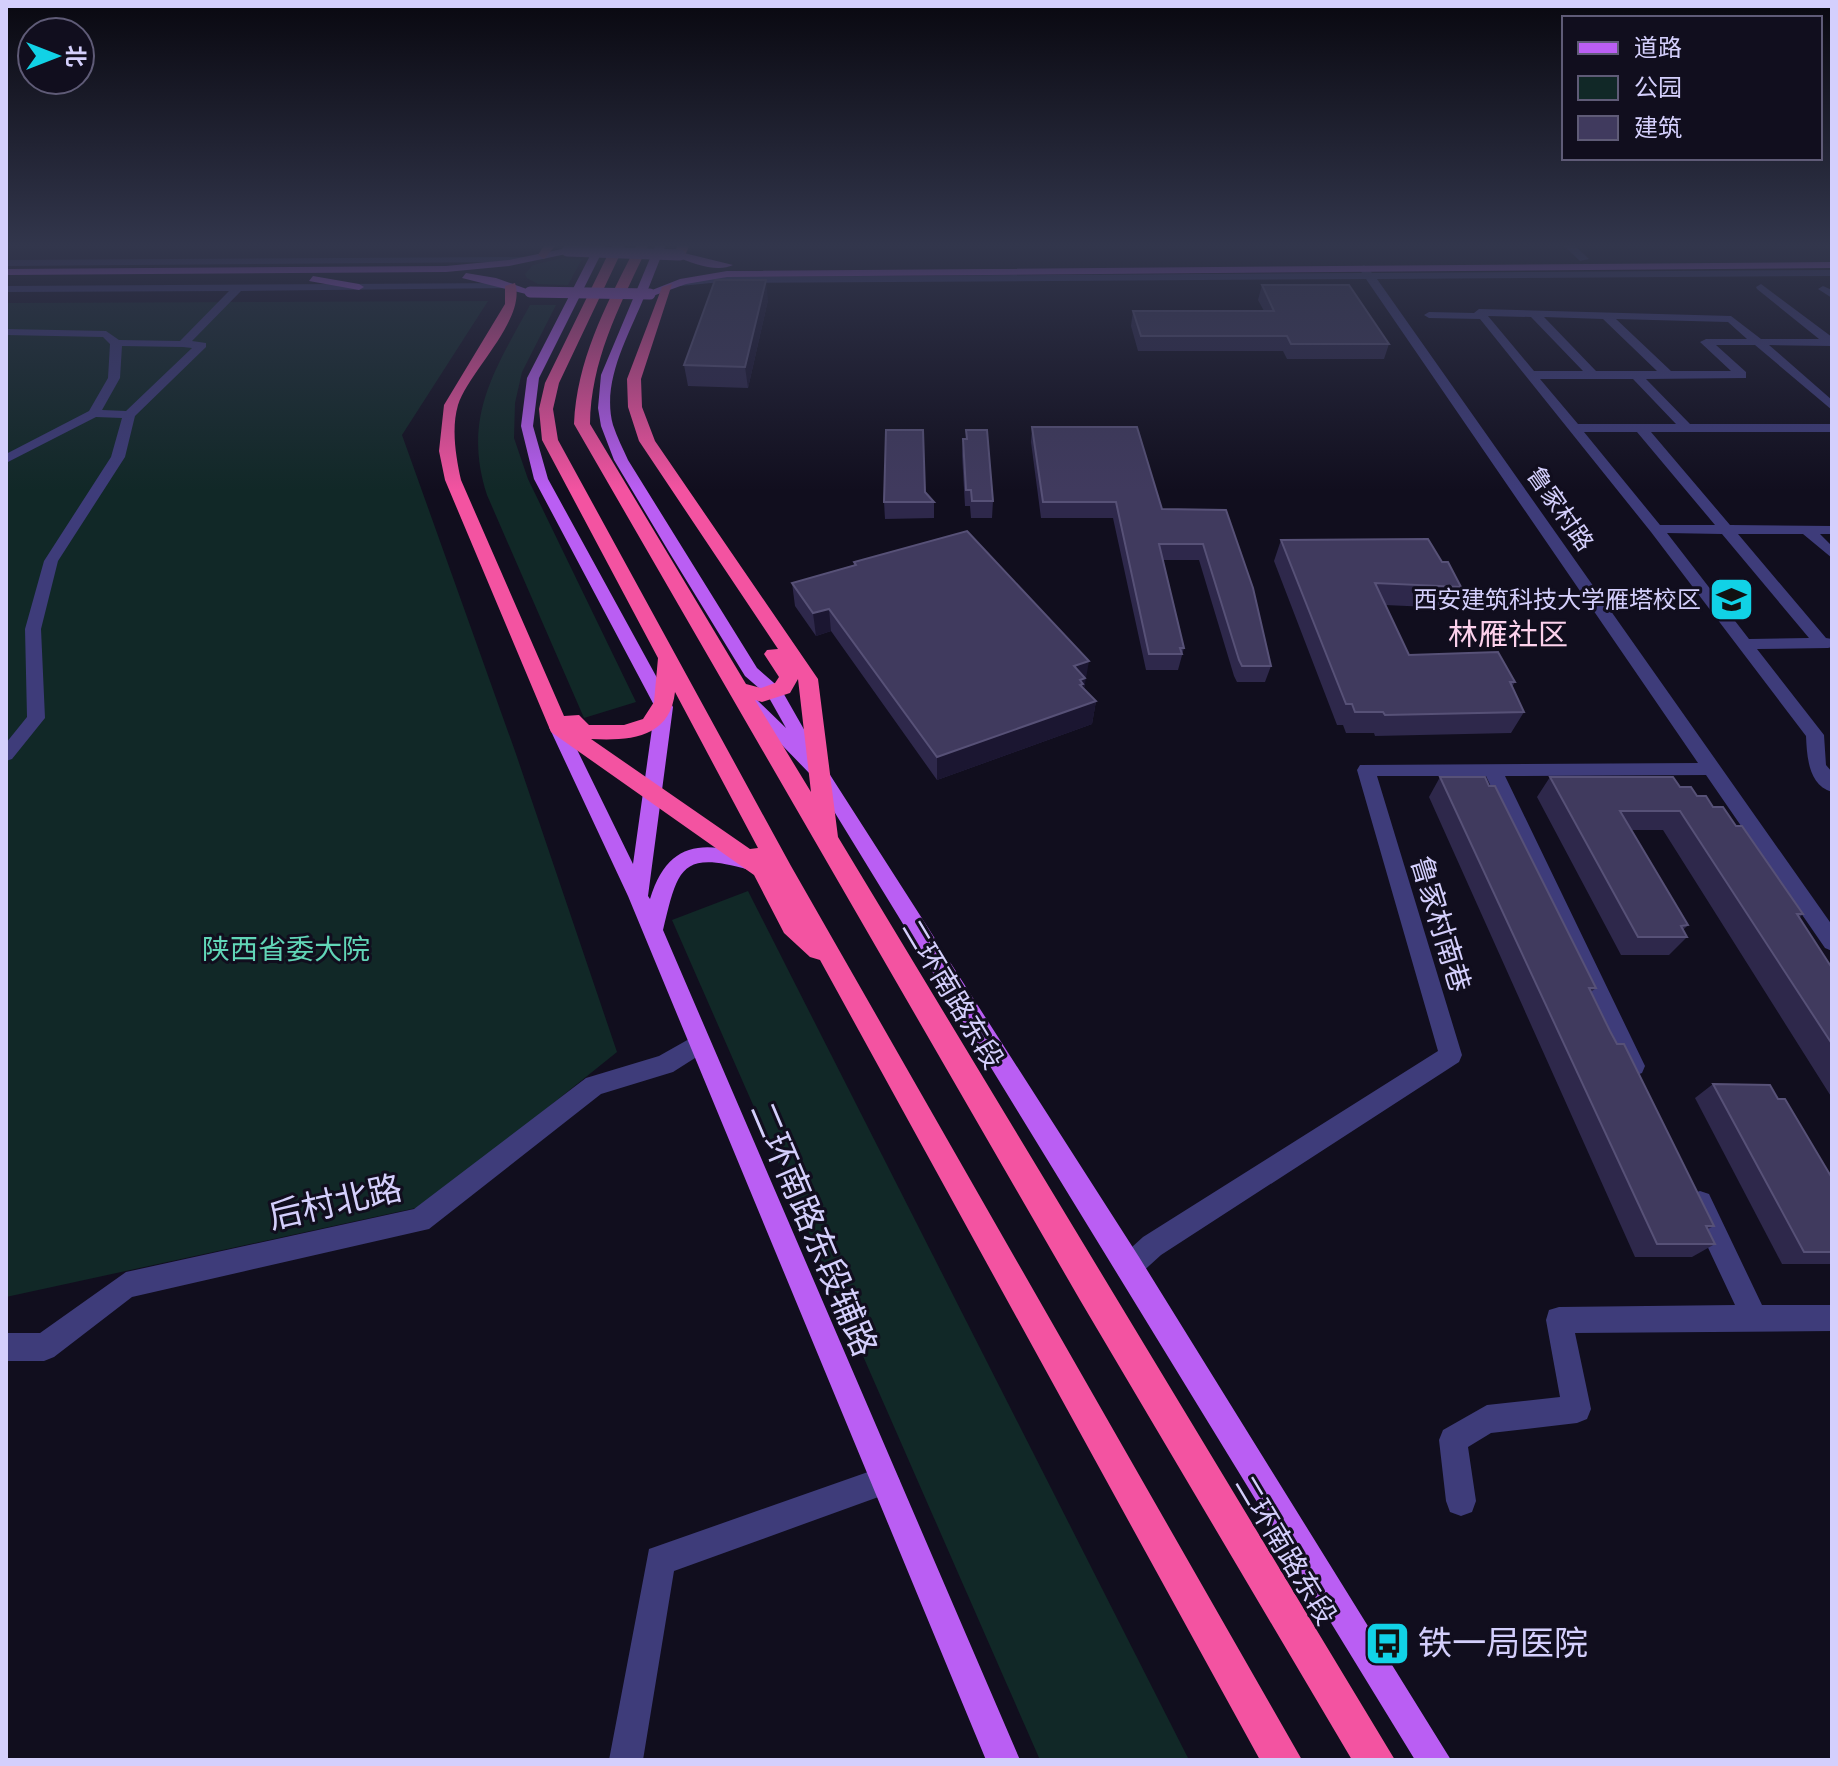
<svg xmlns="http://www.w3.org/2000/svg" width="1838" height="1766" font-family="'PT Sans Narrow','Noto Sans SC',sans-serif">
<rect width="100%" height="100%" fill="#110e1e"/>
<g fill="#112827">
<path d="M562 258 582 259 568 285 538 284 527 278 525 274 533 265Z"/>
<path d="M488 301 402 435 516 754 617 1052 425 1206 6 1297V303Z"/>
<path d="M530 305H556L522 372 515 403 514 438 528 479 636 702 584 718 487 495C462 418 494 371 530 305Z"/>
<path d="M748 891 1189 1760H1040L672 920Z"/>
</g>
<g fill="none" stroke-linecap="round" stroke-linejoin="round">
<g fill="#3e3c7a" fill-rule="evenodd">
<path d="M1562 244H1573L1589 259 1580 261Z"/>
<path d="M530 257 526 262 6 266V260Z"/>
<path d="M1364 265 1372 273 1832 270V276L1377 279 1832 925V951L1825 948 1706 775 1505 776 1645 1066 1642 1073 1634 1076 1626 1073 1486 776H1377L1462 1055 1459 1062 1161 1255 1139 1275 1130 1279 1121 1275 1117 1266 1121 1257 1143 1237 1438 1051 1357 770 1360 765 1698 763 1366 279 711 283 680 286 675 283 711 277 1362 273 1359 268Z"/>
<path d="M511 283 516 286 515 288 241 291 192 341 206 343V347L135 416 125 457 58 561 41 629 45 718 12 759 6 761V743L27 717 25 629 44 561 111 457 122 418 96 417 6 463V454L89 411 108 378 110 344 103 337 6 335V329L106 331 119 340 180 341 229 291 6 292V286ZM122 346 183 347 192 348 126 411 102 410 120 378Z"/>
<path d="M1761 284 1832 337V346L1769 345 1832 400V410L1755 345H1716L1746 372V378L1646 379 1690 424H1832V432H1651L1730 525 1832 526V534H1820L1832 546V558L1803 534H1738L1826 638 1832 639V647L1828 648 1757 649 1824 735 1826 765 1832 772V792C1808 785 1807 756 1806 736L1651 532 1480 319 1429 318 1424 315 1429 312 1474 313 1479 309 1731 316 1761 339H1819L1757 289 1756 287ZM1488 316 1531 317 1583 371H1534ZM1544 317 1603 319 1657 371H1596ZM1616 319 1728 322 1747 339H1706L1700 342 1731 371H1671ZM1540 379H1633L1676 424H1578ZM1584 432H1637L1715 525H1660ZM1667 533 1722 534 1809 638 1749 639Z"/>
<path d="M1823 286 1832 290V298L1818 289Z"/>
<path d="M698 1034 706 1037 709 1044 706 1051 673 1072 601 1094 429 1229 132 1297 54 1357 44 1361H6V1333H40L126 1272 414 1209 586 1078 659 1056Z"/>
<path d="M1700 1191 1709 1194 1762 1305H1832V1331L1575 1333 1591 1409 1587 1419 1577 1423 1491 1433 1468 1447 1476 1501 1472 1512 1461 1516 1450 1512 1446 1501 1439 1440 1443 1430 1487 1405 1560 1397 1546 1320 1549 1310 1559 1307 1735 1305 1687 1203 1691 1194Z"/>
<path d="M885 1466 895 1471 900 1481 895 1491 674 1571 643 1760H609L649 1549Z"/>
</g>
<g fill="#ba5ef3" fill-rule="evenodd">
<path d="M596 244H606L539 378 533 426 548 479 673 707 648 896 650 899C668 840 704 840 756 857L759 862 749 870C680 850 678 869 663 930L1020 1760H986L628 896 549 727 558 721 564 723 633 864 655 707 534 479 521 426 527 378Z"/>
<path d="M656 244H666L647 292 680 279 727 271 1832 262V268L727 277 686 284 650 297 645 295C629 335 601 381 613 425 617 437 623 449 628 460L757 668 781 689 814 747 810 752 825 767 1139 1257 1451 1760H1415L813 777 739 701 742 697H754L786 728 768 696 745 676 669 552 614 460 601 426 598 408 601 375Z"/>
<path d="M567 248 571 253 509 266 446 272 6 275V269L446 266 509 260Z"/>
<path d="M680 252 733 265C717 273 693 263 676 257Z"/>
<path d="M466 273 496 278 535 292 530 295 462 278Z"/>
<path d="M313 276 359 284 364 287 359 290 309 281Z"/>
</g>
<g fill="#f353a1" fill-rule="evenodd">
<path d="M545 244H557L544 259 538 255Z"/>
<path d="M613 244H625L559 383 553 409 558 440 791 866 1302 1760H1260L820 960 810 957 784 933 754 875 551 732 445 480 439 451 444 405 505 304V286L515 283C527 319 469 371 458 405 451 429 456 457 461 480L564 716 579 715 589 725H624L643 719 654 702 658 658 542 440 539 409 545 383ZM675 692 758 848 750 849 591 739C630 741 670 738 675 692Z"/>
<path d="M637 244H649C621 303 591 358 590 424L746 684 761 688 775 683 779 677 764 654 767 650 778 649 639 441 628 407 627 379 662 287 672 284 641 379 642 407 655 441 818 679 838 837 1395 1760H1352L1080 1300 574 424C577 357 608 302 637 244ZM798 679 811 792 755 700 762 702 790 693Z"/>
<path d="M678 244H690L684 258 674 255Z"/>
</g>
<g stroke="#ba5ef3" stroke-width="11">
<path d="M567 251 680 255"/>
<path d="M530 292 650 294"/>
</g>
</g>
<g fill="#2e284b">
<path d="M1262 285 1389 344 1384 359H1287L1283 351H1138L1131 326 1133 311H1264L1258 300Z"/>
<path d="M768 300 748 388 688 386 684 365Z"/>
<path d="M1032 427 1162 509 1226 510 1271 666 1265 682H1237L1234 676 1199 560H1163L1184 648 1178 670H1146L1113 518H1041L1031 442Z"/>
<path d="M966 430 993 501 992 518H971L970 506H965L962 455 963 439H966Z"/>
<path d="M925 492 934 502V518L885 519 884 502Z"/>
<path d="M1281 540 1442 562 1461 587 1451 608 1385 605 1409 655 1515 682 1512 687 1524 712 1511 733 1375 736 1374 733H1346L1343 725H1337L1274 561Z"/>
<path d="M854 562 1085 684 1084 688 1096 701 1092 724 937 780 831 631 816 636 795 606 792 583 854 565Z"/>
<path d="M1440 777 1596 988 1591 992 1610 1031 1714 1226 1708 1229 1715 1244 1692 1257H1635L1429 797Z"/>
<path d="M1550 777 1680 787 1713 807 1736 826 1803 914 1799 918 1832 968V1098L1663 830H1631L1688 925 1683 930 1687 937 1669 955H1621L1537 797Z"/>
<path d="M1713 1084 1778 1099 1832 1178V1264H1782L1695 1098Z"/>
</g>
<g fill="#1b1631">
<path d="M766 280 768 300 748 388 745 367Z"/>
<path d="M829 609 831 631 816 636 813 613Z"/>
<path d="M1089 661 1085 684 1082 701 1074 666Z"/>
<path d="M1096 701 1092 724 937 780V757Z"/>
</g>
<g fill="#403a5e" stroke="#575177" stroke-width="2">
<path d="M715 280H766L745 367 684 365Z"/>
<path d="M1262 285H1349L1389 344H1291L1287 336H1141L1133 311H1274Z"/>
<path d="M1032 427H1137L1162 509 1226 510 1253 588 1271 666H1242L1239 660 1203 544H1159L1184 648H1180L1182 654H1149L1116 502H1043Z"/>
<path d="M886 430H923L925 492 934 502H884Z"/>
<path d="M966 430H987L993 501H972L971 490H966L963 439H967Z"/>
<path d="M967 531 1089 661 1074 666 1085 678 1080 680 1083 684 1080 685 1096 701 937 757 829 609 813 613 792 583 856 565 854 562Z"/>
<path d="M1428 539 1442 562H1448L1461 587 1375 583 1409 655 1498 652 1515 682H1510L1524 712 1385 715 1383 712H1355L1352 704H1346L1281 540Z"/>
<path d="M1440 777H1485L1489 786H1495L1596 988H1589L1610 1031 1617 1044H1624L1714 1226H1706L1715 1244H1657Z"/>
<path d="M1550 777H1673L1680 787H1691L1697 796H1706L1713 807H1723L1736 826H1742L1803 914H1797L1832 968V1044L1680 811H1620L1688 925 1681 926 1687 937H1638Z"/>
<path d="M1713 1084 1770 1085 1778 1099H1785L1832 1178V1252H1804Z"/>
</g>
<linearGradient id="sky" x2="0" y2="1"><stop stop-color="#090810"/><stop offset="0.5" stop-color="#32364c"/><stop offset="1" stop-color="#32364c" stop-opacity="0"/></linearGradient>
<rect width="1838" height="491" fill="url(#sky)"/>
<defs>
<symbol id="university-square" viewBox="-11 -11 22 22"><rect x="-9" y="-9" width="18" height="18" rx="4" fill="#11d2e6" stroke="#110e1e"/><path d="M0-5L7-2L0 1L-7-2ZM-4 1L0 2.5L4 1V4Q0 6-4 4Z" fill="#111"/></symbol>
<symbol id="bus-square" viewBox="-11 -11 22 22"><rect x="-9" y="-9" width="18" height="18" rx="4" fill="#11d2e6" stroke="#110e1e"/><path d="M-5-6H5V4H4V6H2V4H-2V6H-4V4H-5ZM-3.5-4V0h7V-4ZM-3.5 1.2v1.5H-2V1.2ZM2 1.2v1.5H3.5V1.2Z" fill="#111"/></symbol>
</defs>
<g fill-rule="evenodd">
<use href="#university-square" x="1706" y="574" width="51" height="51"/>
<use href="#bus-square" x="1362" y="1618" width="51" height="51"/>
</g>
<g text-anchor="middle" stroke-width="6" stroke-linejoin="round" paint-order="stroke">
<g font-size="24" fill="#d4cffc" stroke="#110e1e">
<text transform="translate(1560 509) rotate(55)" y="8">鲁家村路</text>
</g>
<g font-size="24" fill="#d4cffc" stroke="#110e1e" text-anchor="end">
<text x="1701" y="608">西安建筑科技大学雁塔校区</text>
</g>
<g font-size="28" fill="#d4cffc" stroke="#110e1e">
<text transform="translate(1441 924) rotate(73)" y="10">鲁家村南巷</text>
<text transform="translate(953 994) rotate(59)" y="10">二环南路东段</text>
<text transform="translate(1286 1550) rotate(59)" y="10">二环南路东段</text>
</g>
<g font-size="28" fill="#61d5b7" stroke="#110e1e">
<text x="286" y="959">陕西省委大院</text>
</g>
<g font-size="30" fill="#fcd1ec" stroke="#110e1e">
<text x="1508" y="645">林雁社区</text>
</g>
<g font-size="34" fill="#d4cffc" stroke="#110e1e">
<text transform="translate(335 1202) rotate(-13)" y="12">后村北路</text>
<text transform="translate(814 1229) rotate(67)" y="12">二环南路东段辅路</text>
</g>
<g font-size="34" fill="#d4cffc" stroke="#110e1e" text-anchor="start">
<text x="1418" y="1655">铁一局医院</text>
</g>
</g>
<rect width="1838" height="1766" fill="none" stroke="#d4cffc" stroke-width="16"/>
<rect x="1562" y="16" width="260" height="144" fill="#110e1e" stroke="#5f5b77" stroke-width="2"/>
<rect x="1578" y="42" width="40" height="12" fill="#ba5ef3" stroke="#5f5b77" stroke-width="2"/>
<text x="1634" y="56" font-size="24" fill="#d4cffc">道路</text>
<rect x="1578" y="76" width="40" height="24" fill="#112827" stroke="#5f5b77" stroke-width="2"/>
<text x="1634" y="96" font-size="24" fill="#d4cffc">公园</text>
<rect x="1578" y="116" width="40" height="24" fill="#403a5e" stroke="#5f5b77" stroke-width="2"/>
<text x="1634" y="136" font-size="24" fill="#d4cffc">建筑</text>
<g transform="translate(56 56) rotate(90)"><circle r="38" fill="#110e1e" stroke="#5f5b77" stroke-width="2"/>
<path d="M0-6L14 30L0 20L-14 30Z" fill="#11d2e6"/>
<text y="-12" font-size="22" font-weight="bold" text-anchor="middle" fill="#d4cffc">北</text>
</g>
</svg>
